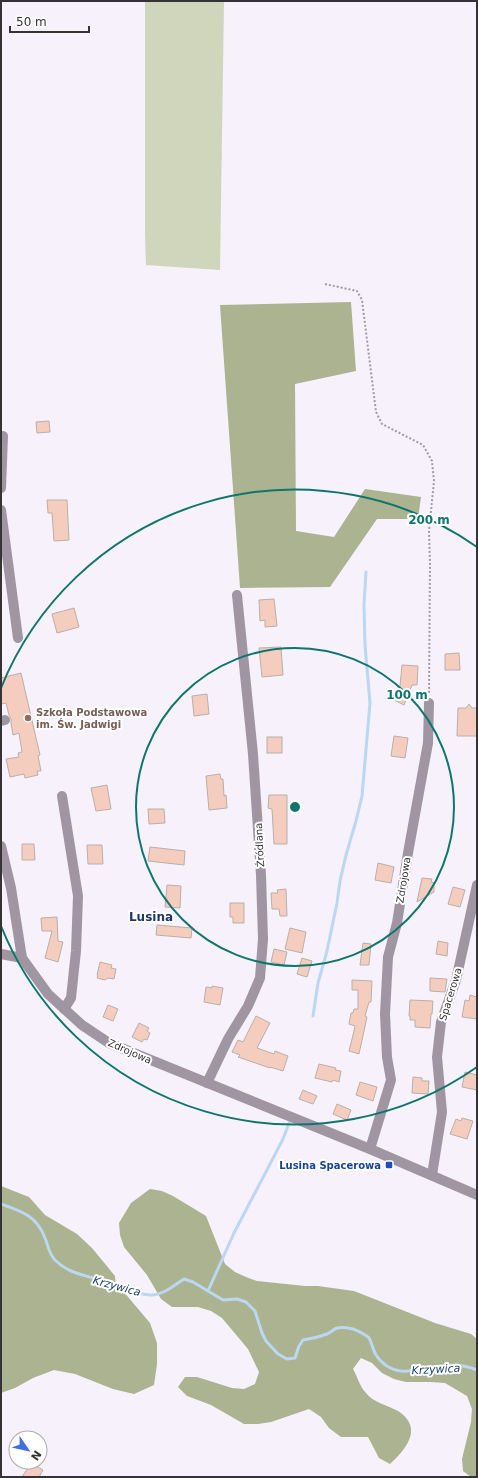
<svg xmlns="http://www.w3.org/2000/svg" width="478" height="1478" font-family="'DejaVu Sans',sans-serif">
<rect width="100%" height="100%" fill="#f6f1fb"/>
<path fill="#d0d6bb" d="M145 1H224L220 270 146 265 145 234Z"/>
<g fill="#abb390">
<path d="M351 302 356 371 295 384 296 531 334 537 365 489 421 497 418 519H377L330 587 240 588 220 305Z"/>
<path d="M1 1186 29 1197 45 1215 77 1234 92 1248 115 1276 116 1288 123 1291 150 1323 157 1343V1364L154 1385 134 1394 113 1389 75 1374 54 1370 33 1378 15 1388 1 1393Z"/>
<path d="M150 1189 162 1191 173 1196 206 1216 225 1264 235 1272 246 1277 257 1281 305 1286H318L354 1291 435 1323 471 1334 477 1339V1476L471 1477 463 1471 462 1459 471 1422 472 1409 467 1396 445 1383 431 1382H406L394 1379 382 1373 372 1363 361 1358 353 1369C357 1376 360 1387 366 1393 374 1403 387 1405 398 1411 424 1428 406 1449 390 1464L379 1458 368 1437H341L329 1428 321 1417 309 1409 271 1422 258 1424H244L211 1405 187 1396 178 1387 185 1377H197L232 1388 244 1389 255 1384 259 1372 248 1349 222 1318 211 1311 198 1307H172L161 1299 147 1275 124 1247 120 1235 119 1223 131 1203Z"/>
</g>
<g fill="none" stroke-linecap="round" stroke-linejoin="round">
<g stroke="#bbd7f2" stroke-width="3">
<path d="M313 1016 318 983 327 951 337 903 340 881 346 855 356 821 362 796 370 703 365 645 364 604 366 572"/>
<path d="M1 1204C21 1211 37 1216 45 1238 48 1245 49 1254 55 1260 70 1275 89 1276 108 1282 122 1286 136 1295 151 1295 164 1295 174 1285 184 1279L193 1282 223 1300 237 1299 246 1302 255 1311 262 1333 266 1341 278 1354 287 1359 295 1358 299 1346 303 1340C311 1339 319 1337 327 1334 330 1333 334 1329 337 1328 342 1327 348 1328 353 1329 358 1331 364 1333 369 1338 372 1343 373 1350 376 1355 382 1364 391 1370 401 1371 429 1373 448 1358 477 1370"/>
<path d="M208 1291 234 1233 283 1139 289 1123"/>
</g>
</g>
<g fill="#f4cdbf" stroke="#baafab">
<path d="M49 421 50 432 37 433 36 422Z"/>
<path d="M47 500H67L69 540 54 541 52 513H48Z"/>
<path d="M274 599 277 626 265 627V620L260 621 259 600Z"/>
<path d="M74 608 79 627 57 633 52 614Z"/>
<path d="M281 647 283 675 262 677 259 648Z"/>
<path d="M459 653 460 670H445V654Z"/>
<path d="M402 665 418 666 417 685H412L404 705 394 700 400 686Z"/>
<path d="M21 673 40 755 38 756 41 771H37L38 775 25 778 24 774 10 777 6 759 19 757 18 753 22 752 19 733 13 735 11 723V719L9 715 6 703 1 704V678Z"/>
<path d="M207 694 209 714 194 716 192 696Z"/>
<path d="M469 704 472 708H477V736H457L458 708H466Z"/>
<path d="M394 736 408 738 405 758 391 756Z"/>
<rect x="267" y="737" width="15" height="16"/>
<path d="M220 774 221 779H223L224 796 226 795 227 808 209 810 206 776Z"/>
<path d="M107 785 111 809 96 811 91 788Z"/>
<path d="M269 795H287V844H274L272 809 268 808Z"/>
<path d="M148 809H164L165 823 149 824Z"/>
<path d="M22 844H34L35 860H22Z"/>
<path d="M87 845H102L103 864H88Z"/>
<path d="M150 847 185 851 184 865 148 861Z"/>
<path d="M378 863 394 867 391 883 375 880Z"/>
<path d="M422 878 432 879 431 882 434 883V892L417 902Z"/>
<path d="M167 885 181 886 180 908 165 907Z"/>
<path d="M453 887 465 890 460 907 448 904Z"/>
<path d="M286 889 287 916H280L279 909H272L271 893H278L277 890Z"/>
<path d="M230 903H244V923H233V917H230Z"/>
<path d="M57 917 58 941 63 942 58 962 45 958 52 931H42L41 918Z"/>
<path d="M157 925 192 928 191 938 156 935Z"/>
<path d="M290 928 306 932 302 953 285 949Z"/>
<path d="M438 941 448 943 447 956 436 954Z"/>
<path d="M363 943 371 944 369 965H360Z"/>
<path d="M274 949 287 952 284 965 271 962Z"/>
<path d="M302 958 312 961 307 977 297 974Z"/>
<path d="M100 962 112 965 111 968 116 969 114 979 108 978 105 980 97 978 98 975H97Z"/>
<path d="M430 978 447 979 445 992 430 991Z"/>
<path d="M352 980 372 981 371 1002H369L365 1016 367 1017 359 1054 349 1051 355 1027V1026L349 1024 351 1013H353L354 1009H358V990H352Z"/>
<path d="M212 986 223 988 220 1005 204 1002 206 987 212 988Z"/>
<path d="M470 995 477 997V1019L462 1017 465 1000 469 1001Z"/>
<path d="M410 1000 433 1001 432 1014H431L430 1028 415 1027V1020H410V1016H409Z"/>
<path d="M108 1005 118 1009 113 1021 103 1017Z"/>
<path d="M256 1016 270 1023 257 1048 274 1054 275 1051 288 1056 283 1071 270 1067V1068L238 1057 240 1055 232 1052 238 1040 243 1042Z"/>
<path d="M139 1023 149 1028 147 1031 150 1033 147 1040 144 1039 142 1042 132 1037Z"/>
<path d="M319 1064 336 1068 335 1070 341 1071 339 1082 333 1080 332 1082 315 1078Z"/>
<path d="M465 1072 477 1075V1090L462 1087Z"/>
<path d="M413 1077 422 1078V1081H429L428 1094 412 1093Z"/>
<path d="M360 1082 377 1087 373 1101 356 1095Z"/>
<path d="M303 1090 317 1096 313 1104 299 1099Z"/>
<path d="M337 1104 351 1110 347 1120 333 1114Z"/>
<path d="M462 1118 473 1121 467 1139 450 1134 456 1119 461 1121Z"/>
<path d="M31 1463 43 1470 39 1477H22Z"/>
</g>
<g fill="none" stroke-linecap="round" stroke-linejoin="round">
<path stroke="#a19ca4" stroke-width="2" stroke-dasharray="2 2" stroke-linecap="butt" d="M325 284 357 291 362 300 376 412 382 424 423 445 432 461 434 481 429 531 430 564 429 694"/>
<g stroke="#a096a3" stroke-width="10">
<path d="M1 488 3 436"/>
<path d="M1 510 18 638"/>
<path d="M1 721 5 720"/>
<path d="M62 796 78 896 76 951 71 998 64 1009"/>
<path d="M1 846 11 888 22 958 48 994 82 1025 109 1043 370 1149 477 1195"/>
<path d="M1 954 22 958"/>
<path d="M207 1083 228 1039 248 1006 260 978 263 939 261 875 253 754 237 595"/>
<path d="M370 1149 391 1080 387 1057 385 1014 388 957 397 923 408 853 428 743 429 703"/>
<path d="M432 1175 442 1112 437 1057 441 1022 456 980 477 885"/>
</g>
</g>
<g fill="none" stroke="#0f766e" stroke-width="2">
<circle cx="295" cy="807" r="159"/>
<path d="M477 1067A317 317 0 0 1 1 926M1 688A317 317 0 0 1 477 547"/>
</g>
<circle fill="#8d6e63" stroke="#fff" stroke-width="1.5" cx="28" cy="718" r="4"/>
<rect fill="#1a4fb4" stroke="#fff" stroke-width="1.5" x="385" y="1161" width="8" height="8" rx="2"/>
<g text-anchor="middle" stroke-width="4" stroke-linejoin="round" paint-order="stroke">
<g font-size="10" font-weight="bold" fill="#785e54" stroke="#fff" text-anchor="start">
<text x="36" y="716">Szkoła Podstawowa<tspan x="36" dy="12">im. Św. Jadwigi</tspan></text>
</g>
<g font-size="10" fill="#363337" stroke="#fff">
<text transform="translate(259 845) rotate(-93)" y="4">Źródlana</text>
<text transform="translate(403 880) rotate(-81)" y="4">Zdrojowa</text>
<text transform="translate(450 994) rotate(-73)" y="4">Spacerowa</text>
<text transform="translate(130 1051) rotate(24)" y="4">Zdrojowa</text>
</g>
<g font-size="10" font-weight="bold" fill="#164399" stroke="#fff" text-anchor="end">
<text x="381" y="1169">Lusina Spacerowa</text>
</g>
<g font-size="11" font-style="italic" fill="#184266" stroke="#fff">
<text transform="translate(117 1286) rotate(15)" y="4">Krzywica</text>
<text transform="translate(436 1369) rotate(-3)" y="4">Krzywica</text>
</g>
<g font-size="12" font-weight="bold" fill="#1e366d" stroke="#fff">
<text x="151" y="921">Lusina</text>
</g>
</g>
<circle cx="295" cy="807" r="6" fill="#0f766e" stroke="#fff" stroke-width="2"/>
<g font-size="12" text-anchor="middle" font-weight="bold" fill="#0f766e" stroke="#fff" stroke-width="4" stroke-linejoin="round" paint-order="stroke">
<text x="429" y="524">200 m</text>
<text x="407" y="699">100 m</text>
</g>
<rect width="478" height="1478" fill="none" stroke="#363337" stroke-width="4"/>
<g transform="translate(28 1450) rotate(124)"><circle r="19" fill="#ffffff" stroke="#afadaf"/>
<path d="M0-3L7 15L0 10L-7 15Z" fill="#3f6fe0"/>
<text y="-6" font-size="11" font-weight="bold" text-anchor="middle" fill="#363337">N</text>
</g>
<path d="M10 26v6h79v-6" fill="none" stroke="#363337" stroke-width="2"/>
<text x="16" y="26" font-size="12" fill="#363337" stroke="#ffffff" stroke-width="3" paint-order="stroke">50 m</text>
</svg>
